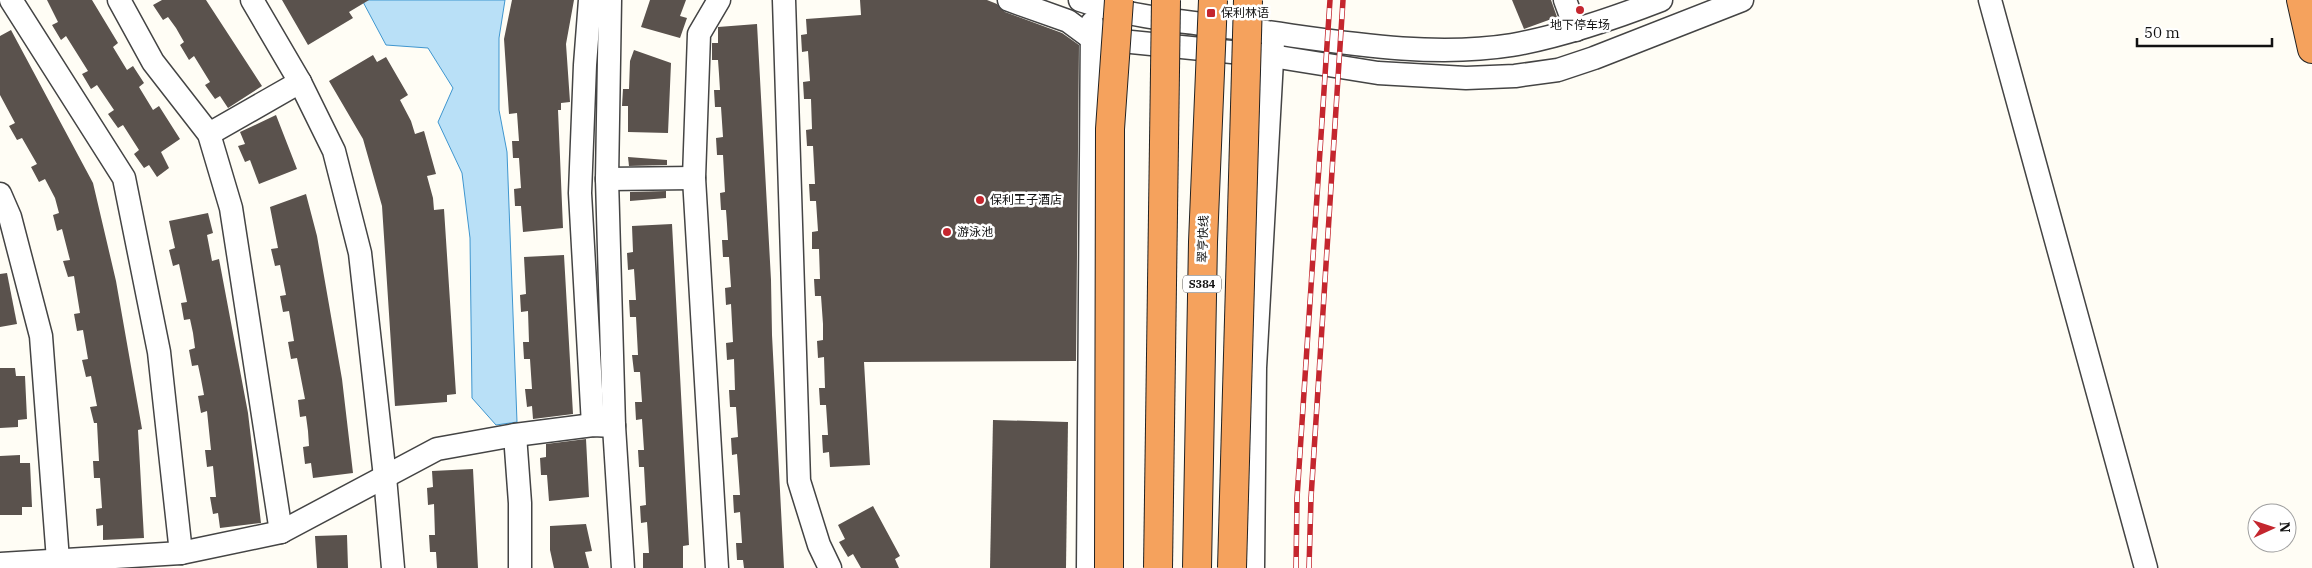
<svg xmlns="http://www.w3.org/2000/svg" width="2312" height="568" font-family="'IBM Plex Serif','Noto Sans SC',serif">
<rect width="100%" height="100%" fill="#fffdf5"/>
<path fill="#b9e0f7" stroke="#3f96cf" d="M362 0H505L499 38V110L507 152 517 422 496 425 472 398 470 238 462 173 438 122 453 88 428 48 386 45Z"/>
<g fill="#5a524d">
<path d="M47 0H92L118 43 113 47 127 70 133 66 144 83 139 87 153 110 159 106 180 139 161 152 169 168 157 177 149 165 144 168 134 154 139 150 123 125 118 128 108 114 114 110 97 85 91 89 82 74 88 71 66 36 61 40 52 25 58 22Z"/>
<path d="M162 0H206L262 86 228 108 220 96 215 99 205 85 210 82 194 56 189 60 180 45 184 42 176 28 168 17 163 20 153 5Z"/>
<path d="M282 0H369L349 12 353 18 308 45Z"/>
<path d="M512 0H574L566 44 570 102 561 103V110H558L563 228 523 232 521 206H515L514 189 521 188 519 158H513L512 141H519L517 113 509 114 504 39Z"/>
<path d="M650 0H686L680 16 687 18 680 38 641 27Z"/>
<path d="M860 0H987L997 4 1005 12 1062 33 1079 45 1076 361 864 362 870 465 830 467 829 452 823 453 822 435H828L826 405H820L819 388H825L824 357 818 358 817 341 823 340V324L821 296H815L814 279H820L819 249H812V232L818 231 816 201H810L809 184H815L813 146H807L806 130 812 129 811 99H804L803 82 810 81 808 51 802 52 801 35 807 34 806 19 861 15Z"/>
<path d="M1512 0H1551L1557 17 1524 29Z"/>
<path d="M757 24 771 280 772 335 784 568H744L743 560H737L736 543H742L741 527 740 512 734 513 733 495H740L737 454 732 455 731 438 738 437 736 407H730L729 390H735L734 359 727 360 726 343 733 342 731 304 726 305 725 288 731 287 729 257H723L722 240H728L727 224 726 210H721L720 193 725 192 723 155H717L716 138 723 137 721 107H715L714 90H720L719 74 718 60H712V43H718V27Z"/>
<path d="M11 30 93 183 116 281 142 429 138 430 144 538 103 540V525L97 526 96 509 102 508 100 478H94L93 461H99L97 423H94L90 407 97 406 91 376 86 377 82 360 88 359 83 330 77 331 74 314 80 313 74 276 68 277 63 261 70 260 62 229 57 231 53 215 59 213 55 198 45 179 39 182 31 167 37 164 22 138 17 140 9 126 15 123 0 95V36Z"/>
<path d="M634 50 671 63 668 133 628 132V106H622L623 89H629L630 61Z"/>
<path d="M373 55 377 62 386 57 408 95 400 100 411 121 415 134 424 131 436 174 427 176 433 198 434 210 444 209 456 394 447 395V402L395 406 382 206 363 139 329 81Z"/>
<path d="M276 115 297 169 259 184 250 160 245 162 238 146 245 144 240 132Z"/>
<path d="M628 157 667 160V165L629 166Z"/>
<path d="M666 191V198L630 201V192Z"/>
<path d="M306 194 317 236 342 379 353 473 313 478 311 463 305 464 303 447 309 446 308 431 306 416 300 417 298 400 305 399 297 358 291 359 288 342 294 341 289 311 283 312 280 296 286 295 280 265 275 266 271 249 278 248 270 207Z"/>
<path d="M208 213 213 233 207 235 212 261 219 259 248 413 261 523 220 528 218 513 213 514 210 497H216L213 466 207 467 205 450H211L207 411 201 413 198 396 204 395 201 379 198 365 192 366 189 350 195 348 193 333 190 319 184 320 181 303 187 302 179 264 173 266 169 250 175 248 169 221Z"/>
<path d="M672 224 689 545 683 546V568H643V553H649L647 522 641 523 640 506 646 505 644 467H639L638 450H644L642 419 636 420 635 402H642L640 372H634L632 355H638L636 317H630L629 300H636L634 269 628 270 627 253 633 252 632 226Z"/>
<path d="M564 255 573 414 533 419 532 406 527 407 525 389H532L530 359H524L523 342H529L528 311 521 312 520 295 526 294 524 257Z"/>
<path d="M7 273 17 324 0 327V274Z"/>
<path d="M0 368H15L16 376H25L27 419 18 420V427L0 428Z"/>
<path d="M993 420 1068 422 1066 568H990Z"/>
<path d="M586 439 589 497 549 501 547 475H541L540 458 546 457V444Z"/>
<path d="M20 455V463H30L32 507H22V515H0V456Z"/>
<path d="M473 469 478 568H437L436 552H430L429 535H435L434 504 428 505 427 488 433 487 432 471Z"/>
<path d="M873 506 900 556 895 559 899 568H861L853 554 848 557 839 542 845 539 838 525Z"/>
<path d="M586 524 592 551 585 552 589 568H554L550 550V526Z"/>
<path d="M347 535 348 568H317L315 536Z"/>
</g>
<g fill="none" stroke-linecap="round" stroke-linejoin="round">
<defs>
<g id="minor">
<path d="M11 0 124 178 159 352 181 553"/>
<path d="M119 0 153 62 209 134 231 208 281 532"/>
<path d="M252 0 300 82 334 151 360 253 385 477 393 568"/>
<path d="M590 0 585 65 580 193 593 425"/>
<path d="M610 0 607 179 614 426 623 568"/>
<path d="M784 0 799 481 819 545 830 568"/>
<path d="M1009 0 1068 21 1091 38 1272 56 1378 73 1466 78 1515 76 1558 70 1594 58 1742 0"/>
<path d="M1080 0C1132 18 1190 22 1244 29 1331 40 1424 59 1512 45 1563 36 1612 19 1661 0"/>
<path d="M1565 0 1576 30"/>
<path d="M1990 0 2146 568"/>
<path d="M209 134 300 82"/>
<path d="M607 179 694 178"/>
<path d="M0 194 10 217 41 336 58 560"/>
<path d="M515 435 520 503V568"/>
<path d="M0 564 181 553 281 532 437 449 515 435 593 425 614 426"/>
<path d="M717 568 694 178 699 34 719 0"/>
<path d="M1088 568 1092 23"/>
<path d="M1253 568 1255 368 1273 42"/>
</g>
<path id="highway" d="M2301 0 2312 49"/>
</defs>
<use href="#minor" stroke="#444" stroke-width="25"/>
<use href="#highway" stroke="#222" stroke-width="30"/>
<use href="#minor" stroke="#fff" stroke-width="22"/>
<use href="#highway" stroke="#f5a25d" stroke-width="28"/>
<defs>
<g id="rail">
<path d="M1296 568 1297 498 1330 0"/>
<path d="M1309 568 1311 498 1343 0"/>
</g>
</defs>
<use href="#rail" stroke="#c4262e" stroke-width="5.5"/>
<use href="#rail" stroke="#fff" stroke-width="4" stroke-dasharray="11" stroke-linecap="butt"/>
<defs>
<g id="highway-bridge">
<path d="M1109 568 1110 129 1119 0"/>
<path d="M1158 568 1166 0"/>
<path d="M1197 568 1203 242 1213 0"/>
<path d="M1232 568 1248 0"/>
</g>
</defs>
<use href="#highway-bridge" stroke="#222" stroke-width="30" stroke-linecap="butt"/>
<use href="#highway-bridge" stroke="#f5a25d" stroke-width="28"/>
</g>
<g fill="#c4262e" stroke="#fff" stroke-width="2">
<circle cx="1580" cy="10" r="5"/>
<rect x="1206" y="8" width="10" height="10" rx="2.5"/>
<circle cx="980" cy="200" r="5"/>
<circle cx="947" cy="232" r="5"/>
</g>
<g text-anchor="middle" stroke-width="5" stroke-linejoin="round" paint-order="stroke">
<rect fill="#fff" stroke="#585858" stroke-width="1" x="1183" y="275.5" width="38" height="17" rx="4"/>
<g font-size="11" font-weight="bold" fill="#111">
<text x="1202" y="288">S384</text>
</g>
<g font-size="12" fill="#111" stroke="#fff" text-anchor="start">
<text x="1221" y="17">保利林语</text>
<text x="1580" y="29" text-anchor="middle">地下停车场</text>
<text x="990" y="204">保利王子酒店</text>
<text x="957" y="236">游泳池</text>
</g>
<g font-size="12" fill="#111" stroke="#fff">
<text transform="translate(1203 239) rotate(-88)" y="4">翠亨快线</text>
</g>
</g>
<g transform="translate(2272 528) rotate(87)"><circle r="24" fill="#ffffff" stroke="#a0a0a0"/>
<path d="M0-4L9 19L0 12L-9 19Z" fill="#c4262e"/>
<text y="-8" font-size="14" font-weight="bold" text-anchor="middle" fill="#111111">N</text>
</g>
<path d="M2137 38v8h135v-8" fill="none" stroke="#111111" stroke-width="2.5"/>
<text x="2144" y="38" font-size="15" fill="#111111" stroke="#ffffff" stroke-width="4" paint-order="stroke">50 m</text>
</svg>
